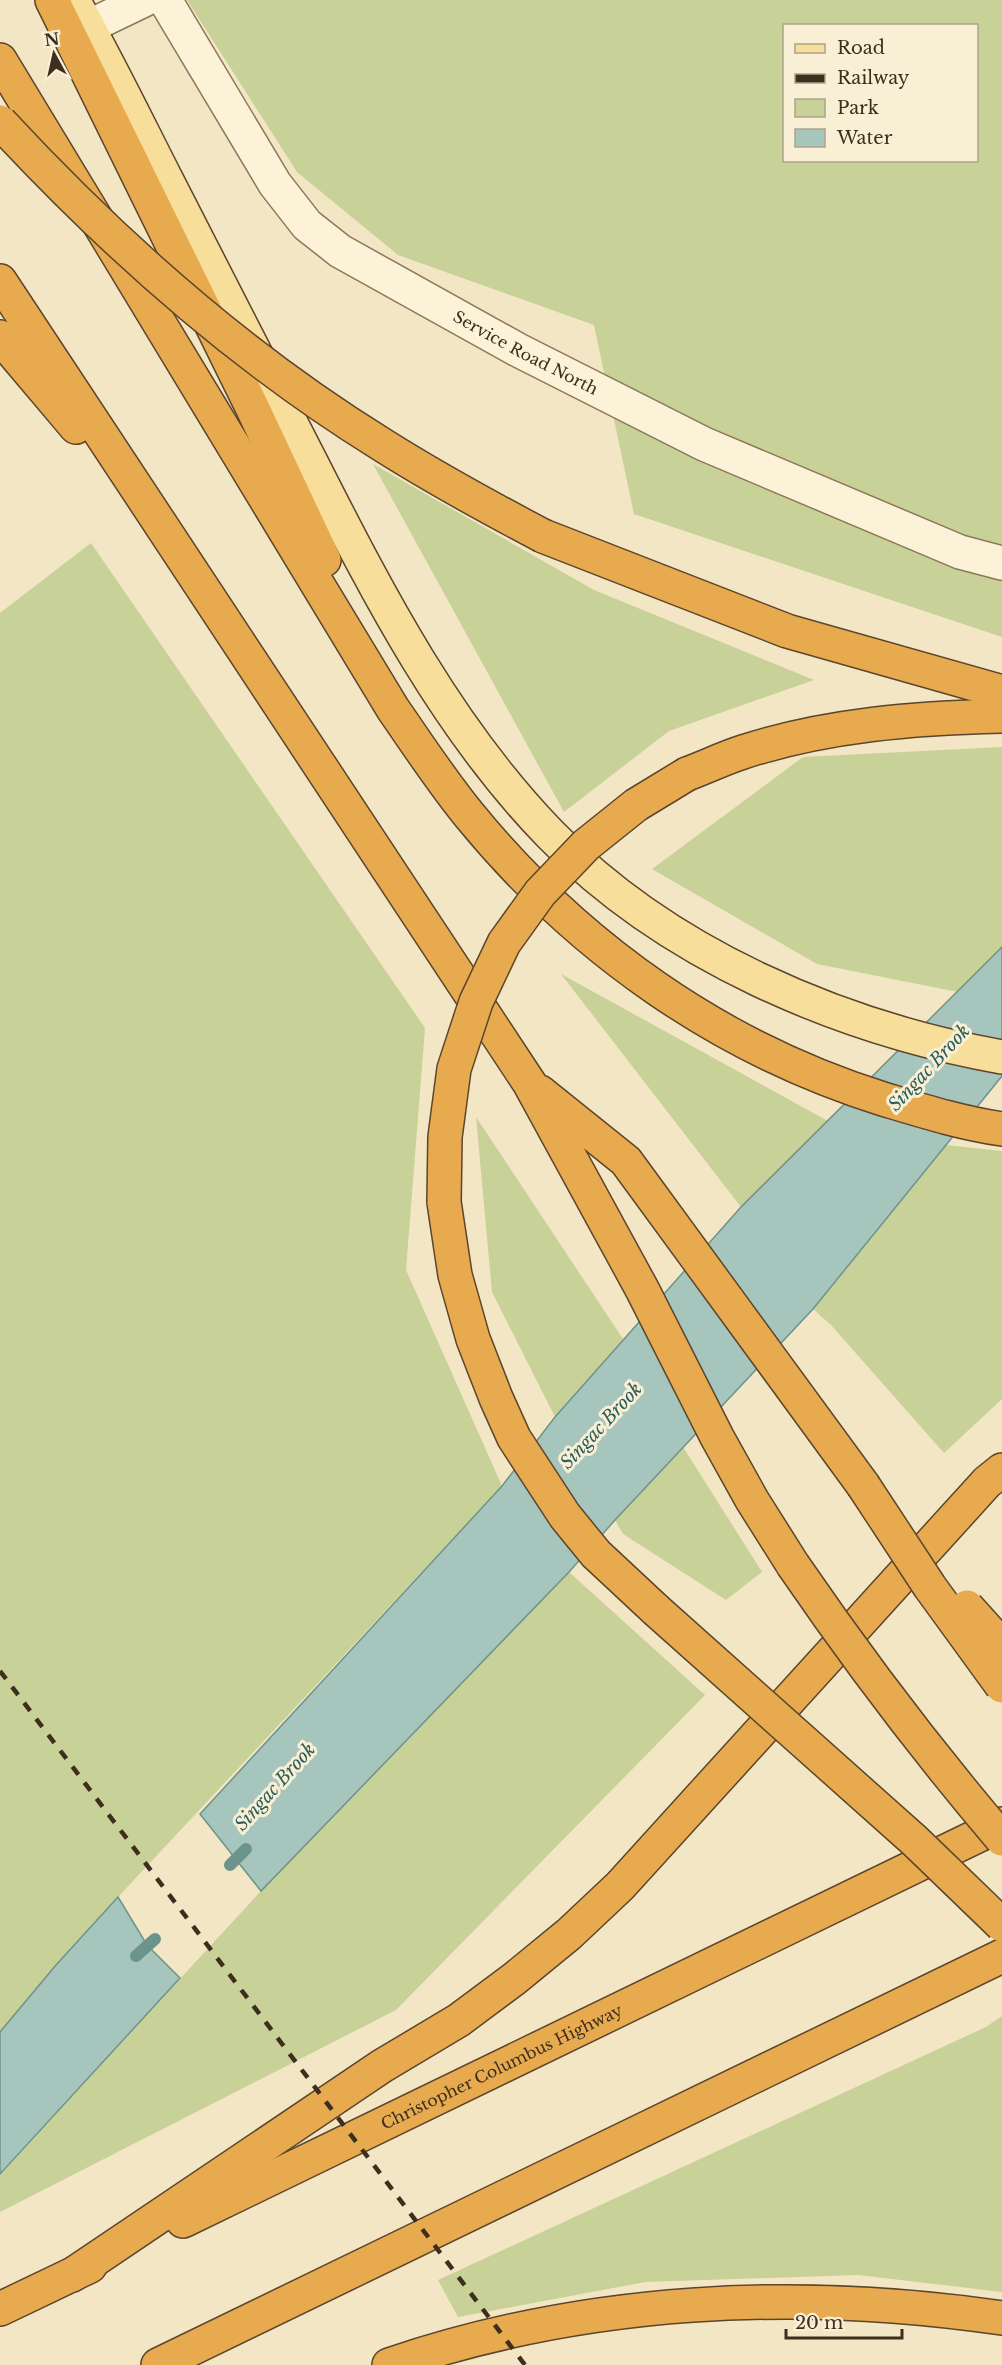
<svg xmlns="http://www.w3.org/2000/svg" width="1002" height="2365" font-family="'Libre Baskerville',serif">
<rect width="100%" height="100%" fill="#f2e6c4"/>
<g fill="#c8d197" fill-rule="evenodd">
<path d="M187 0H1002V637L634 514 594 325 398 255 297 172ZM784 26H976V160H784Z"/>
<path d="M373 464 594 590 814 680 669 731 564 812Z"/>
<path d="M91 543 425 1028 406 1270 502 1486 118 1897 56 1965 0 2032V613Z"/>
<path d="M1002 747V997L958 992 817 964 652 869 803 757Z"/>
<path d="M561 974 828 1121 741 1207Z"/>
<path d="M476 1117 623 1339 555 1417 492 1292Z"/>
<path d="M946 1145 1002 1151V1399L944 1453 831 1325 813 1309Z"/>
<path d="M683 1447 762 1572 726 1600 623 1534 615 1520Z"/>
<path d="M569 1572 705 1695 396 2010 0 2212V2174L261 1891Z"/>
<path d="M1002 2016V2292L858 2275 645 2282 458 2317 438 2280 986 2027Z"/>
</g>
<g fill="#a6c5bd" stroke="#6c948c" stroke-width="1.5">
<path d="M1002 947V1076L813 1309 615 1520 569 1572 261 1891 200 1814 502 1486 555 1417 741 1207Z"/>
<path d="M118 1897 147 1945 180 1978 0 2174V2032L56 1965Z"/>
</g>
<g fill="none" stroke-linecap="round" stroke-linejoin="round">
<g stroke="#6c948c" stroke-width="12">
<path d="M230 1865 246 1849"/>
<path d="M136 1956 155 1939"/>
</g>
<defs>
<g id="minor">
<path id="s1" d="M165 0 275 184 307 225 340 251 518 350 704 444 960 552 1002 563"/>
<path d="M88 27 144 0"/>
</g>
<path id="major" d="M73 0C106 58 135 118 165 177 215 274 264 371 314 468 380 598 448 729 550 834 666 954 840 1028 1002 1057"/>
<g id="highway">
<path d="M52 0 253 409 324 560"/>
<path d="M0 60 393 709C418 745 442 782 470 816 578 948 720 1048 883 1099 923 1111 961 1123 1002 1129"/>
<path d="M0 281 530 1084 642 1289 717 1437 752 1500 793 1565"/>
<path d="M0 337 76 427"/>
<path d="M543 536 787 631 1002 692"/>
<path d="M687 774C706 767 724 758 743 752 826 725 915 718 1002 716"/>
<path d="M540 1092 626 1161 863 1485"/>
<path d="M444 1202 455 1275 473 1339 496 1398 514 1438 565 1516 596 1554 656 1610"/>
<path id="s2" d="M183 2221 1002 1824"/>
<path d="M72 2275 382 2066 459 2020 514 1979 569 1934 620 1886 987 1482 1002 1470"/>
<path d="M0 2309 90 2266"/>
<path d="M158 2365 1002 1956"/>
<path d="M389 2365C586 2298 797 2288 1002 2318"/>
</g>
</defs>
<use href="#minor" stroke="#8e7759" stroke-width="36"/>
<use href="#major" stroke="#5c452d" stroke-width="36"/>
<use href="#highway" stroke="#5c452d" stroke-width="36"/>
<use href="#minor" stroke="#fbf2d8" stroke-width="33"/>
<use href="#major" stroke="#f7de9a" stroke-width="33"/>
<use href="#highway" stroke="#e7aa4f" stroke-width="33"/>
<path stroke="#3d2e1e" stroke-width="4.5" stroke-dasharray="10 10" stroke-linecap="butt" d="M0 1671 525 2365"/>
<defs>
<g id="highway-bridge">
<path d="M0 122C113 244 239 356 381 444 433 477 488 507 543 536"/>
<path d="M444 1202 445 1137 454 1069 476 1002 504 943 540 893 586 845 636 805 687 774"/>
<path d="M863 1485 930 1587 1002 1686"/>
<path d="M793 1565C858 1660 927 1751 1002 1839"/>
<path d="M967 1607 1002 1646"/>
<path d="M656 1610 915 1841 1002 1925"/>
</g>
</defs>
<use href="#highway-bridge" stroke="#5c452d" stroke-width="36" stroke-linecap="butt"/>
<use href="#highway-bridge" stroke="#e7aa4f" stroke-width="33"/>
</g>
<g text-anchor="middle" stroke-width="6" stroke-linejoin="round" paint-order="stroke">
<g font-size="16" fill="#3d2e1e" stroke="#f8efd4">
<text dy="6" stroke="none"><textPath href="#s1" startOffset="520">Service Road North</textPath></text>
<text dy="6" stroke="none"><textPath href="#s2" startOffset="354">Christopher Columbus Highway</textPath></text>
</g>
<g font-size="18" font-style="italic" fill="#2c5e5d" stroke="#f8efd4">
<text transform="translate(929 1068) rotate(-47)" y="6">Singac Brook</text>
<text transform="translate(601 1426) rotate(-47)" y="6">Singac Brook</text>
<text transform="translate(275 1787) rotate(-48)" y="6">Singac Brook</text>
</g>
</g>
<rect x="783" y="24" width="195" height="138" fill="#f8efd4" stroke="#ada28b" stroke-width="1.5"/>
<rect x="795" y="44" width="30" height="9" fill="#f7de9a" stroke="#ada28b" stroke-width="1.5"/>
<text x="837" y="54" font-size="18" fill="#3d2e1e">Road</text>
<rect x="795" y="74" width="30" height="9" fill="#3d2e1e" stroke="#ada28b" stroke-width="1.5"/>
<text x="837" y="84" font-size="18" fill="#3d2e1e">Railway</text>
<rect x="795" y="99" width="30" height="18" fill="#c8d197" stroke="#ada28b" stroke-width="1.5"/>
<text x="837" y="114" font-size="18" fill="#3d2e1e">Park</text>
<rect x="795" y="129" width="30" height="18" fill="#a6c5bd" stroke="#ada28b" stroke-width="1.5"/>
<text x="837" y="144" font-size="18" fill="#3d2e1e">Water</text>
<g transform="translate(54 54) rotate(352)" stroke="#f8efd4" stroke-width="4.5" paint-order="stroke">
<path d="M0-4.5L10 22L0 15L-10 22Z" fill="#3d2e1e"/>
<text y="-9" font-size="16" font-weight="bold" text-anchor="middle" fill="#3d2e1e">N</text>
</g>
<path d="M786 2329v9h116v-9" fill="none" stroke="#3d2e1e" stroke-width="3"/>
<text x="795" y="2329" font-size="18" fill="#3d2e1e" stroke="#f8efd4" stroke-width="4.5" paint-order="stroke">20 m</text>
</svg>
